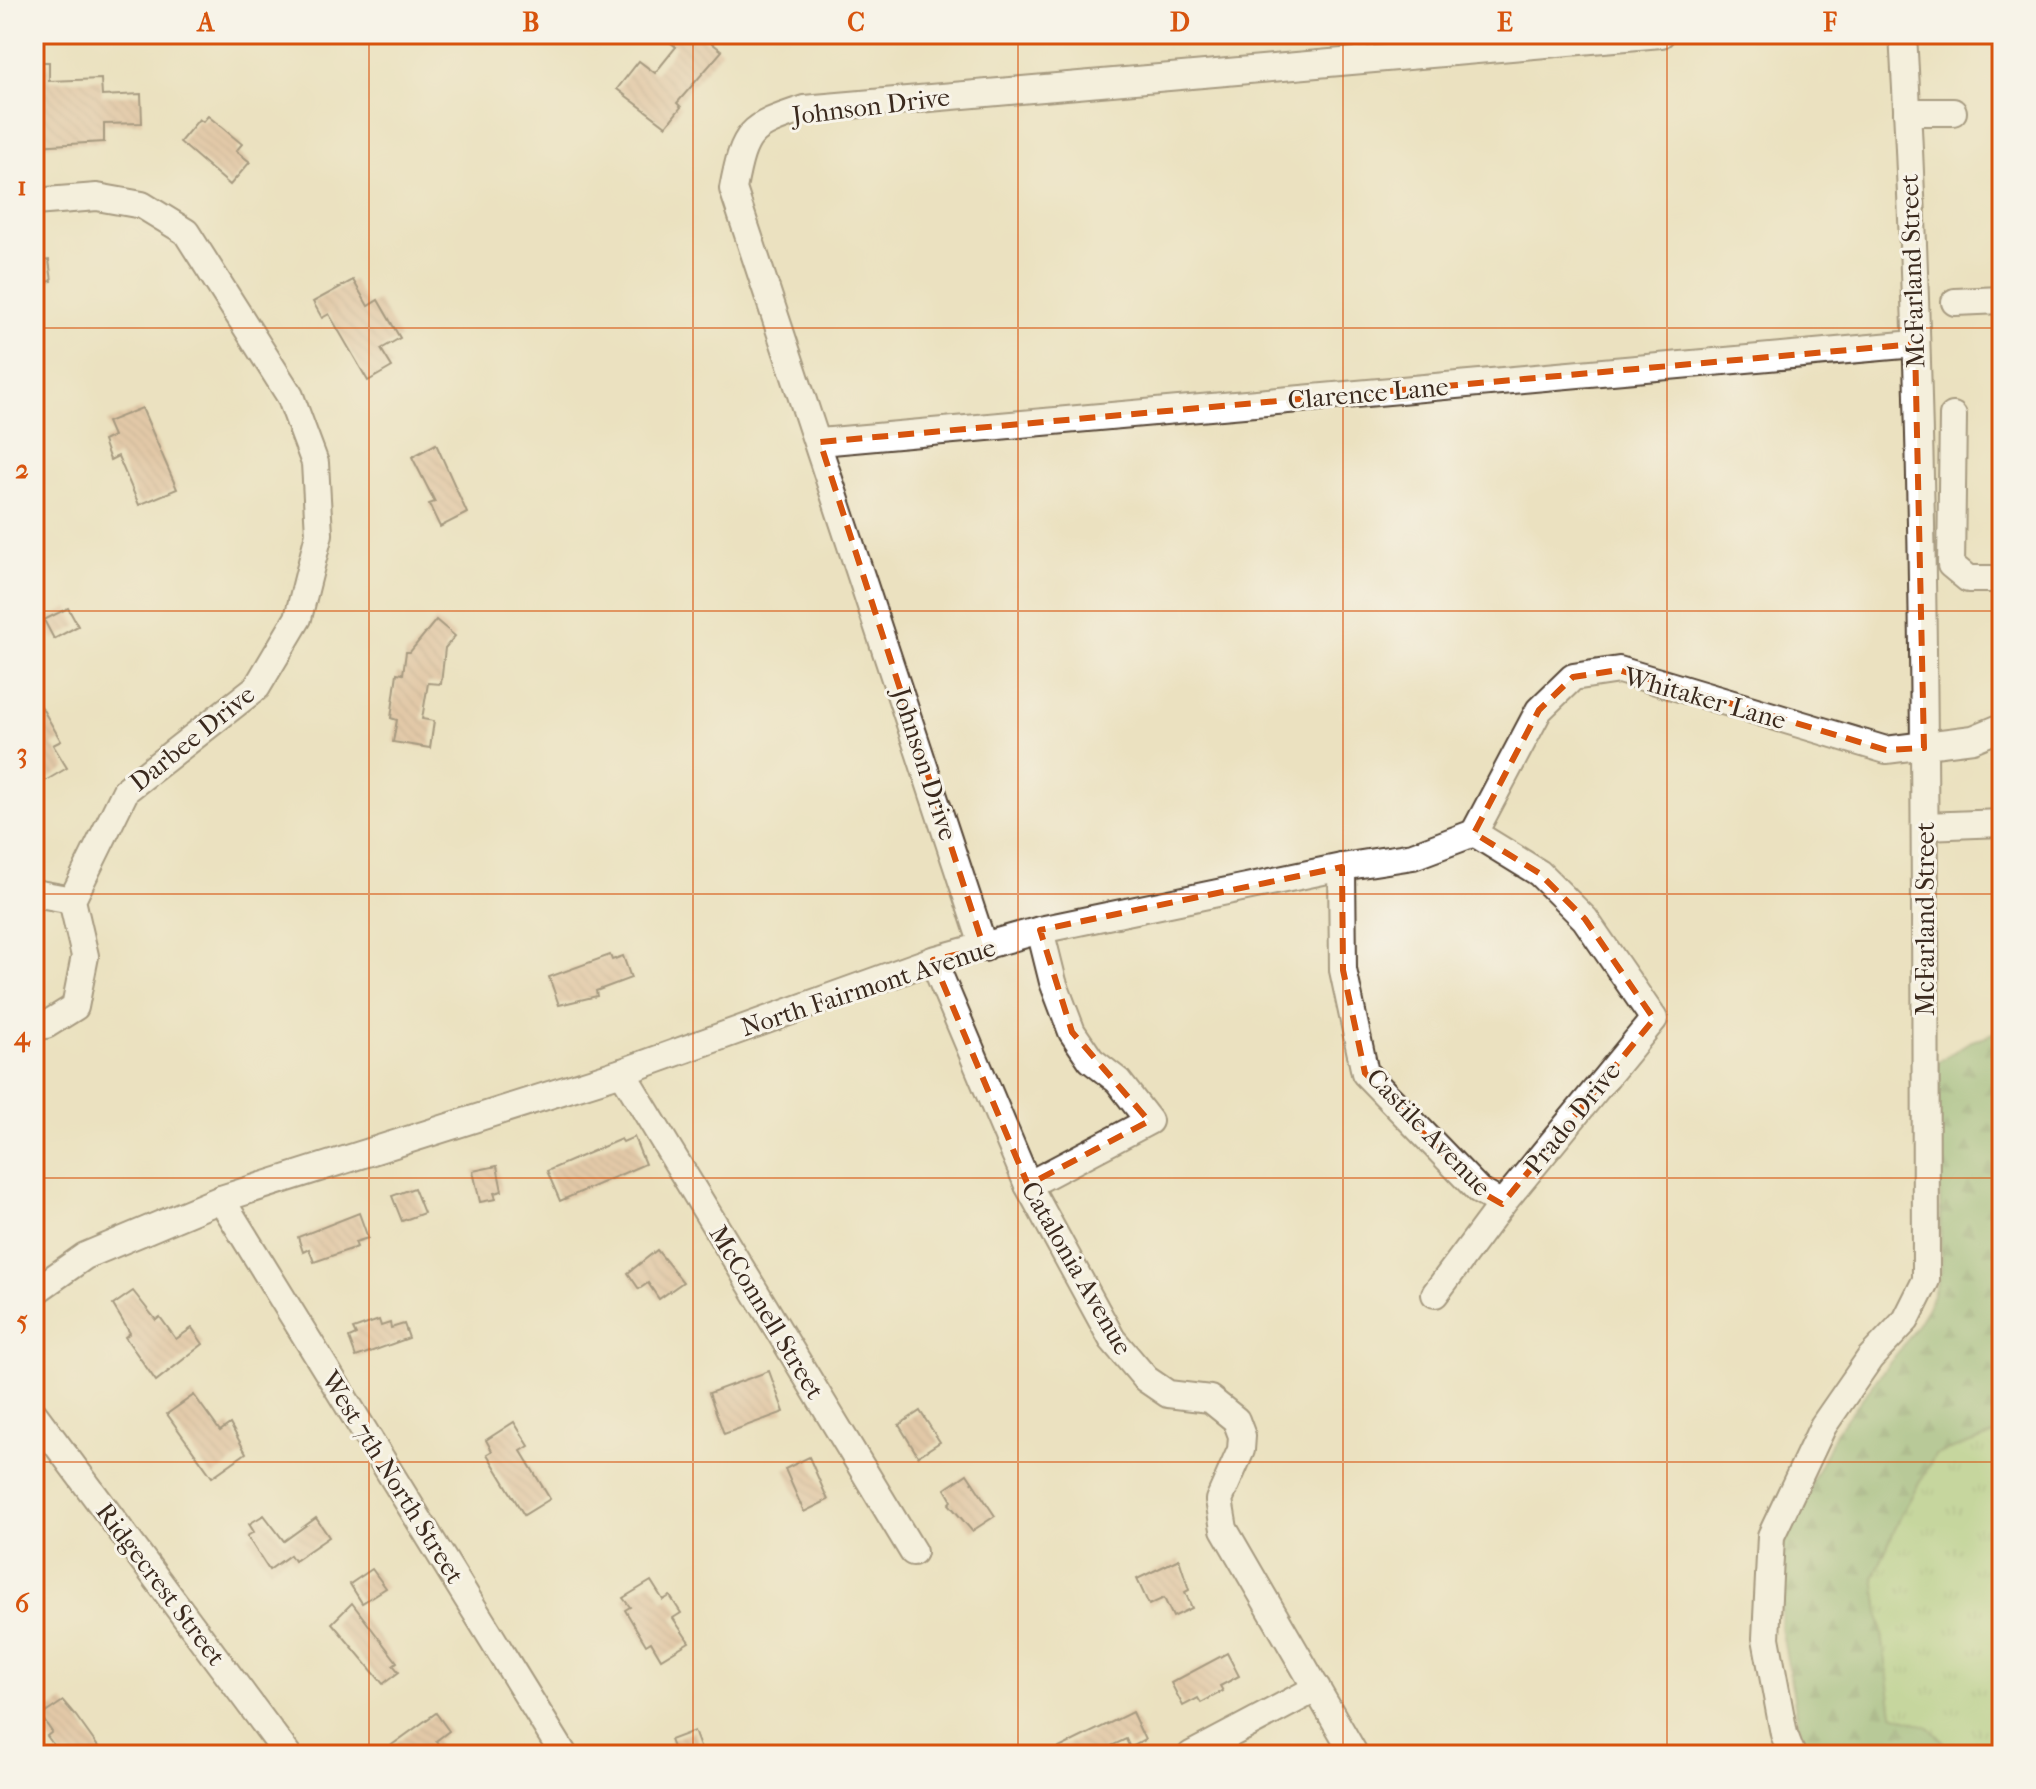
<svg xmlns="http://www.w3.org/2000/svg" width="2036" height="1789" font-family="'IM FELL French Canon',serif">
<defs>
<pattern id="grass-tufts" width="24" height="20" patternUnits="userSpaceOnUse" patternTransform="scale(2)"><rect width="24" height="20" fill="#99c876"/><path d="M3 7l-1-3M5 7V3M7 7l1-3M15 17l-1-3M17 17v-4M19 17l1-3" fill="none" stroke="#7ea360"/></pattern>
<pattern id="forest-firs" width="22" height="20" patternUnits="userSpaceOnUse" patternTransform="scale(2)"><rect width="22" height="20" fill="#7aac67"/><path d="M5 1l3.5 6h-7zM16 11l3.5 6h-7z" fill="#658c54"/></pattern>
<pattern id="building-back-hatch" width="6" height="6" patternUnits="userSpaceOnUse" patternTransform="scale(2)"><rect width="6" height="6" fill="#d7a98a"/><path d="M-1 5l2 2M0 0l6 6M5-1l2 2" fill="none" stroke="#b08a70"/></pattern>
</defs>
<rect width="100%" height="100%" fill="#f7f3e8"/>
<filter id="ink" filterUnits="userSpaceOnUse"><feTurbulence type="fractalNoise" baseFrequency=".0125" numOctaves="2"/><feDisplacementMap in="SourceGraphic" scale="16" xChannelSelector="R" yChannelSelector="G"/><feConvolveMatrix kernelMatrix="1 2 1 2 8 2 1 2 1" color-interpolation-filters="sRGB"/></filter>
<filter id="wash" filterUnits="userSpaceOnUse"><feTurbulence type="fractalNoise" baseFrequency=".006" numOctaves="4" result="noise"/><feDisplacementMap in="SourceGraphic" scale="32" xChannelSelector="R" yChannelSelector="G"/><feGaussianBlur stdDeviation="1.8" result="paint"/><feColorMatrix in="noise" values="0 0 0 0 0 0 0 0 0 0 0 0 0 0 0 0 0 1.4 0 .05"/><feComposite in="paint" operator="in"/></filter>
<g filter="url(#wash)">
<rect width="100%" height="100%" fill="#ebe1c0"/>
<path fill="url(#grass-tufts)" stroke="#6a794a" stroke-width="2" d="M2002 1432V1755H1943L1944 1742 1929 1727 1893 1715 1874 1577 1902 1513 1935 1455Z"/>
<path fill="url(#forest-firs)" stroke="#5a6b42" stroke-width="2" d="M2002 1030V1432L1935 1455 1902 1513 1874 1577 1893 1714 1929 1727 1944 1742 1943 1755H1809L1799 1727 1781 1627 1784 1540 1836 1432 1911 1335 1928 1307 1941 1271 1938 1062 1969 1042Z"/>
<g id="blocks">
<g fill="url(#building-back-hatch)">
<path d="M660 34H700L722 51 677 103 681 107 666 126 617 89 639 61 655 73 676 47Z"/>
<path d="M34 62H49V81L101 79 102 96 141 94 142 123 104 124V142L34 146Z"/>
<path d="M208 116 242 144 236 151 250 162 230 185 180 142 199 119 203 122Z"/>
<path d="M49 260 52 281 34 284V262Z"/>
<path d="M353 280 368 306 378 300 400 338 381 349 392 367 368 381 329 314 322 318 313 302Z"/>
<path d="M142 408 177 489 139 505 118 456 110 460 103 441 113 436 107 422Z"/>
<path d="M436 444 467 513 440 527 429 504 435 502 412 457Z"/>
<path d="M68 608 78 626 54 639 44 620Z"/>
<path d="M436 620 455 636 445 648 441 684 428 683 422 719 434 721 430 748 393 742 397 720 391 718 397 673 403 674 406 652H410Z"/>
<path d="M34 694 61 741 53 745 67 768 45 781 34 762Z"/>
<path d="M610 955 612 960 623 956 631 978 596 991 597 996 559 1005 549 977Z"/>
<path d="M634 1137 645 1164 560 1201 547 1171 621 1139 623 1142Z"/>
<path d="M497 1166 502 1191 494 1193 496 1199 480 1202 473 1171Z"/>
<path d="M414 1188 424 1213 402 1221 392 1196Z"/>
<path d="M359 1213 368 1238 355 1242 357 1247 314 1262 309 1249 303 1252 298 1237Z"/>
<path d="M657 1250 683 1282 659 1299 648 1283 639 1289 628 1273Z"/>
<path d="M133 1291 156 1320 160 1317 176 1339 192 1328 203 1344 156 1381 125 1337 130 1333 113 1305Z"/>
<path d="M379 1320 381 1326 390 1323 391 1328 404 1324 409 1338 356 1357 349 1338 356 1335 353 1329Z"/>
<path d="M769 1371 784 1412 724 1434 709 1393Z"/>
<path d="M194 1395 220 1431 230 1424 246 1453 212 1477 167 1414Z"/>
<path d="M920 1411 940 1442 918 1456 899 1425Z"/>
<path d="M514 1422 529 1446 521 1451 550 1499 524 1515 487 1454 492 1451 486 1440Z"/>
<path d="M809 1457 828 1500 804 1512 785 1469Z"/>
<path d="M967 1474 995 1516 972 1531 949 1504 952 1501 945 1489Z"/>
<path d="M264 1515 284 1541 316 1518 329 1537 294 1561 290 1555 269 1570 247 1536 254 1532 249 1524Z"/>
<path d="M1179 1559 1189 1590 1185 1592 1192 1608 1173 1617 1164 1598 1149 1605 1137 1579Z"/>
<path d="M372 1569 386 1588 362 1603 350 1584Z"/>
<path d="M651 1581 663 1600 670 1596 681 1613 673 1618 689 1642 661 1659 651 1642 646 1645 625 1610 630 1607 623 1598Z"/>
<path d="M352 1603 397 1662 393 1665 399 1672 383 1684 332 1623Z"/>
<path d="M1227 1653 1239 1676 1220 1686 1223 1691 1201 1703 1198 1698 1183 1706 1171 1683Z"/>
<path d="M63 1701 76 1716 104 1755H61L47 1736 52 1732 41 1716Z"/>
<path d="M1132 1712 1145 1740 1130 1748 1126 1739 1092 1755H1045Z"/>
<path d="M436 1713 449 1731 436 1741 447 1755H378Z"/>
<path d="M694 1731 703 1755H676L670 1740Z"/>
</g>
</g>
</g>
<g filter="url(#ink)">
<use href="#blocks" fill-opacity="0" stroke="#554536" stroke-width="2"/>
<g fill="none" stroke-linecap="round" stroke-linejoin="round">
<defs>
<g id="minor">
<path d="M1907 112H1953"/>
<path d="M34 202 97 197 142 205 186 232 290 396 315 463 319 534 298 618 257 687 126 790 72 900 85 956 75 1007 46 1025 34 1027"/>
<path d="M1955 302 2002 300"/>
<path d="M1953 416 1951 565 1968 579H2002"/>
<path d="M820 442 1915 344"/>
<path d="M1925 826 2002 823"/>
<path d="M1474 833 1539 710 1573 677 1619 670 1886 750 1973 739 2002 727"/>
<path d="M1342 867 1343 970 1365 1073 1479 1191 1502 1204"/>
<path d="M34 893 72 900"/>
<path d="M984 948 733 189C744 131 749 127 804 109L1661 34"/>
<path d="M933 960 1028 1185 1112 1339 1146 1379 1168 1394 1210 1399 1236 1420 1242 1436 1241 1450 1219 1500 1224 1529 1355 1755"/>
<path d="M622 1072 913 1552"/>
<path d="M1028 1185 1149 1121 1118 1081 1091 1060 1072 1032 1053 982 1040 930"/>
<path d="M221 1199 564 1755"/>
<path d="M34 1292 85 1256 221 1199 622 1072 933 960 1040 930 1342 867 1413 856 1474 833"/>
<path d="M1435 1294 1502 1204 1654 1019 1585 919 1539 873 1474 833"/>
<path d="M34 1414 288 1755"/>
<path d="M1191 1755 1317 1688"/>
<path d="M1792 1755 1784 1734 1766 1638 1771 1536 1823 1426 1870 1358 1906 1320 1926 1280C1925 865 1927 449 1903 34"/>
</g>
</defs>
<use href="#minor" stroke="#554536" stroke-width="30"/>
<use href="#minor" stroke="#fff" stroke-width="26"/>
</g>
</g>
<path d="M0 0H2036V1789H0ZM1915 344 1924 748 1886 750 1619 670 1573 677 1539 710 1474 833 1539 873 1585 919 1654 1019 1502 1204 1479 1191 1365 1073 1343 970 1342 867 1040 930 1072 1032 1149 1121 1028 1185 933 960 984 948 820 442Z" fill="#ebe1c0" fill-opacity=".55" fill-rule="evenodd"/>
<path fill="none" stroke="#d7540e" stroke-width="6" stroke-dasharray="16 10" stroke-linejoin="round" d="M1915 344 1924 748 1886 750 1619 670 1573 677 1539 710 1474 833 1539 873 1585 919 1654 1019 1502 1204 1479 1191 1365 1073 1343 970 1342 867 1040 930 1072 1032 1149 1121 1028 1185 933 960 984 948 820 442Z"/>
<path fill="none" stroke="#d7540e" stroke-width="2" stroke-opacity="0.55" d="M369 34V1755M693 34V1755M1018 34V1755M1343 34V1755M1667 34V1755M34 328H2002M34 611H2002M34 894H2002M34 1178H2002M34 1462H2002"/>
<g text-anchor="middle" stroke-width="6" stroke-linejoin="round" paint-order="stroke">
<g font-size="26" fill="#3b2a1e" stroke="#f7f3e8">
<text transform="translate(871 106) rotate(-7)" y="9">Johnson Drive</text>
<text transform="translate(1912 271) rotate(-92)" y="9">McFarland Street</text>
<text transform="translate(1368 393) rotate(-5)" y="9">Clarence Lane</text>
<text transform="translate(1705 698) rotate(16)" y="9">Whitaker Lane</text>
<text transform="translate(192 738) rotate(-39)" y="9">Darbee Drive</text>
<text transform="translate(925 764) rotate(72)" y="9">Johnson Drive</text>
<text transform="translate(1925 919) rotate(-90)" y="9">McFarland Street</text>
<text transform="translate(868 987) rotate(-18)" y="9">North Fairmont Avenue</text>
<text transform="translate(1572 1118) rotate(-51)" y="9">Prado Drive</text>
<text transform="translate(1429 1132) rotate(46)" y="9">Castile Avenue</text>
<text transform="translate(1077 1268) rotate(60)" y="9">Catalonia Avenue</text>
<text transform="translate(767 1312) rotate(59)" y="9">McConnell Street</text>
<text transform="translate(393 1477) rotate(58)" y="9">West 7th North Street</text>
<text transform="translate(161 1584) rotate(53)" y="9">Ridgecrest Street</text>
</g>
</g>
<rect width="2036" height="1789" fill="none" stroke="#f7f3e8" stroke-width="88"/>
<rect x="44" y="44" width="1948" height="1701" fill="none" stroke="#d7540e" stroke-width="3"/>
<g font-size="26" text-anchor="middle" font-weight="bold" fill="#d7540e">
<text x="206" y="31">A</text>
<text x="531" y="31">B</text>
<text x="856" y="31">C</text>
<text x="1180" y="31">D</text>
<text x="1505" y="31">E</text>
<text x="1830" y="31">F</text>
<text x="22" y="195">1</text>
<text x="22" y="478">2</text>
<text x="22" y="762">3</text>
<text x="22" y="1045">4</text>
<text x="22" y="1329">5</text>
<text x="22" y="1612">6</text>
</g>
</svg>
